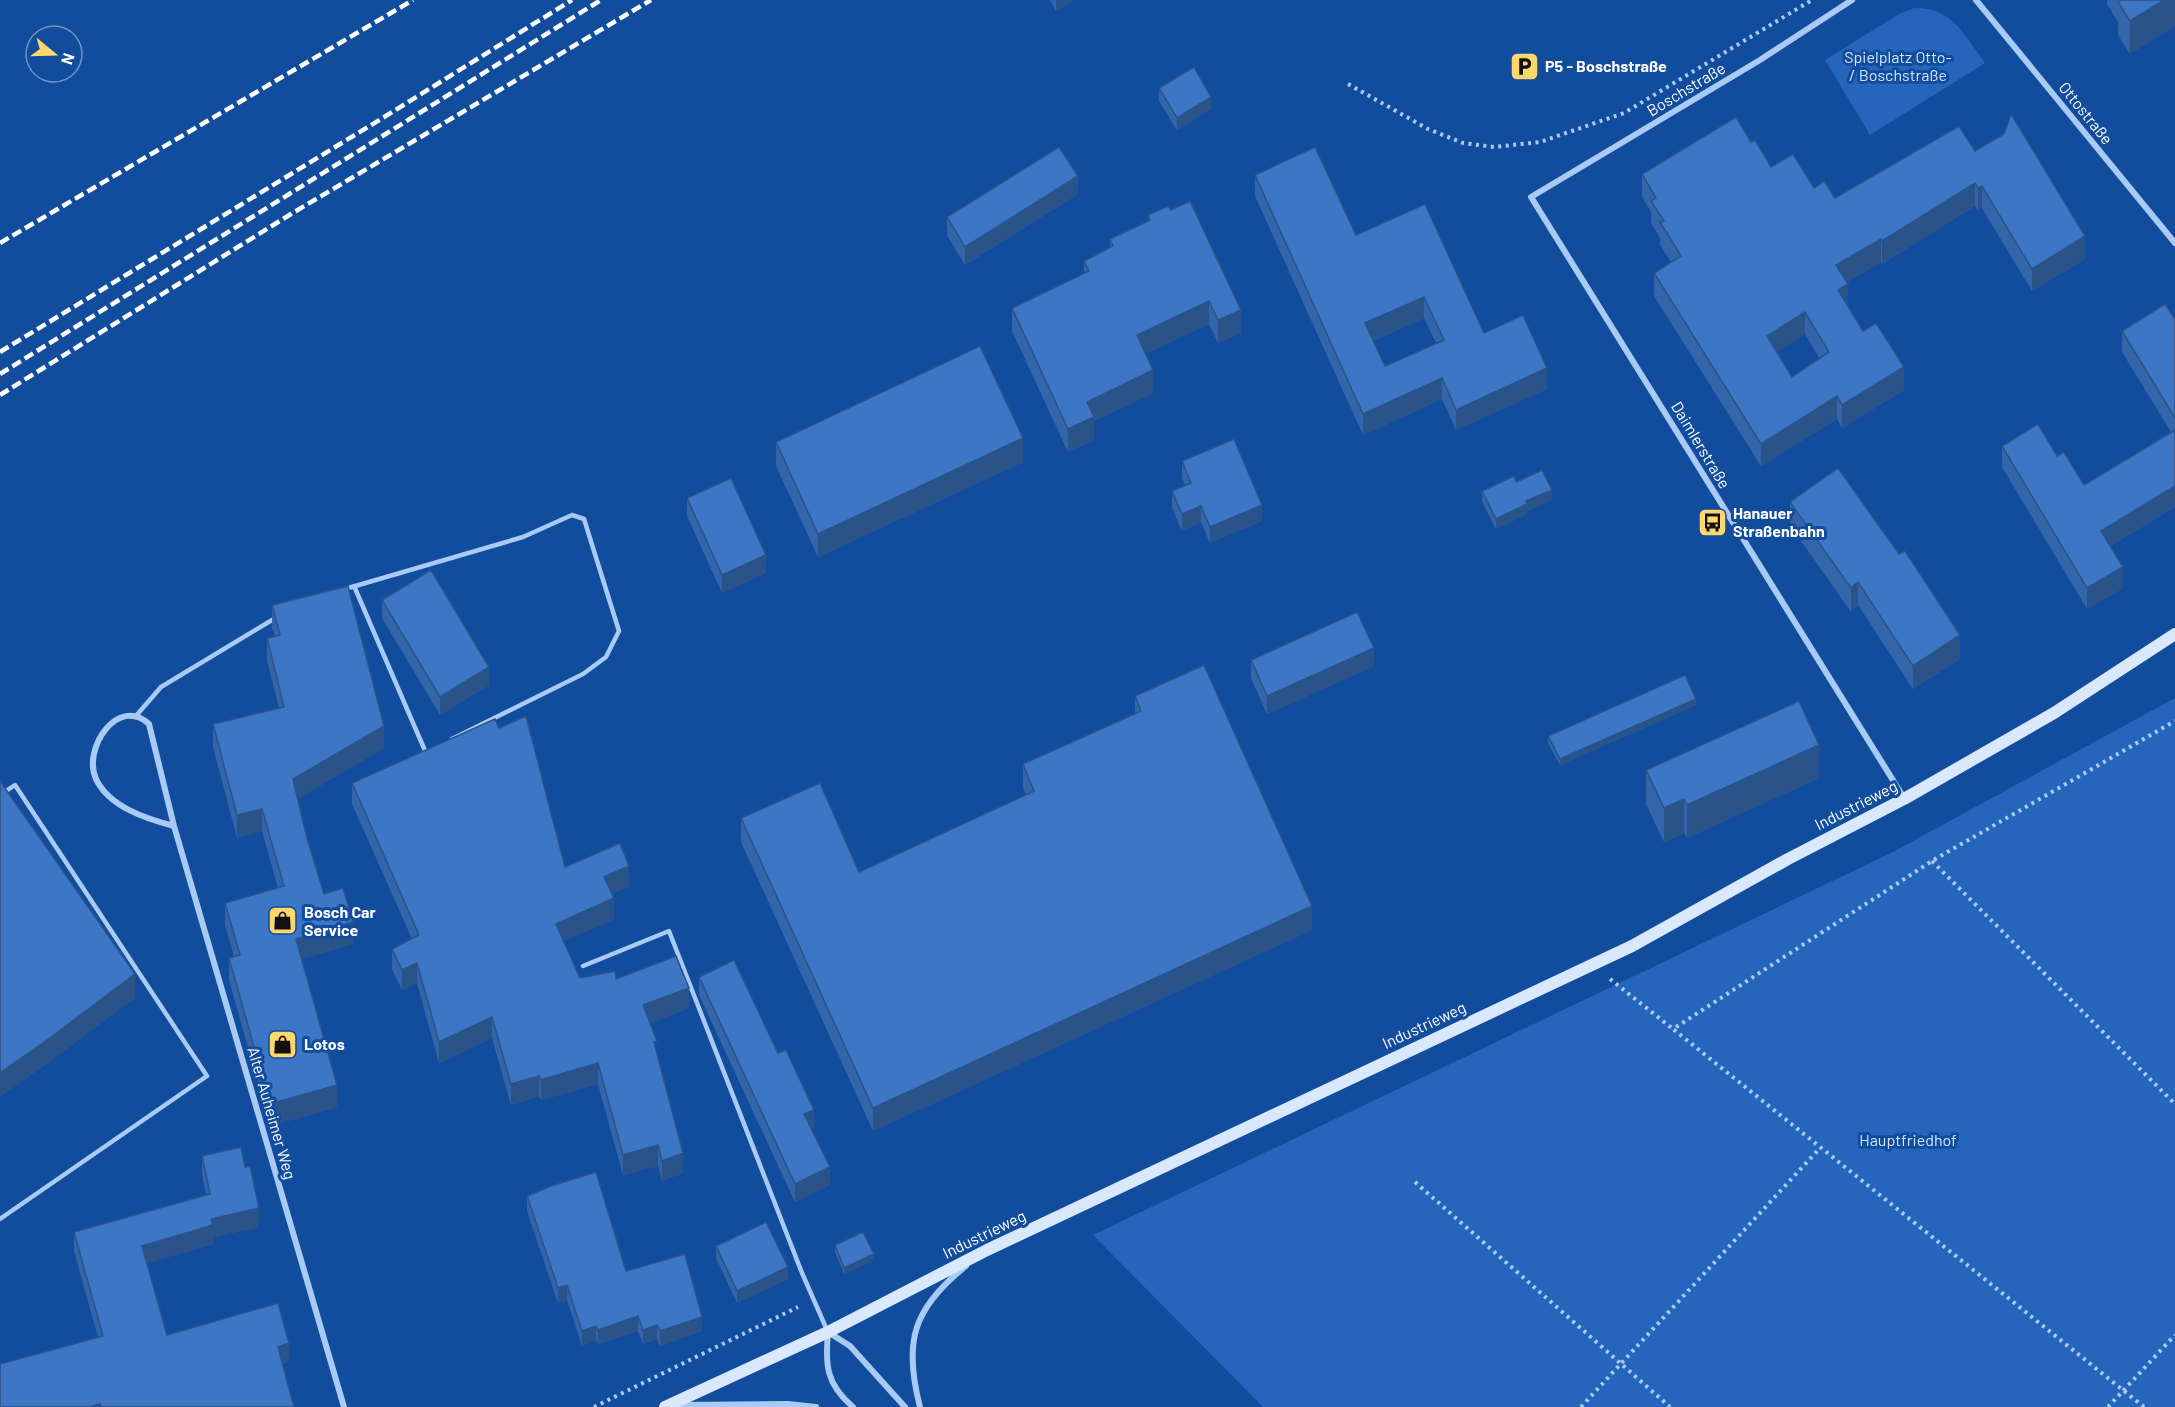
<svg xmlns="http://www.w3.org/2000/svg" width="2175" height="1407" font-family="Barlow,sans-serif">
<rect width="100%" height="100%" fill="#124d9d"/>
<g fill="#2566bc">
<path d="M1914 8C1954 8 1963 34 1985 63L1870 135 1825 60 1899 14Z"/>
<path d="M2175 698V1407H1263L1093 1235 1891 853Z"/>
</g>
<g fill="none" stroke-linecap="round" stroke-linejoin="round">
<g stroke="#a9caf4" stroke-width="4" stroke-dasharray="3 4.5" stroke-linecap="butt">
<path d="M1348 84 1428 129 1463 143 1494 147 1540 142 1624 113 1812 0"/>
<path d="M1932 861 2175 1104"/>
<path d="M1610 979 1673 1029"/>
<path d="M1415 1182 1670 1407"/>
<path d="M594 1407 798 1307"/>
<path d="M1581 1407 1820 1148"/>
<path d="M2108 1407 2175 1335"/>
<path d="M2144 1407 1673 1029 1932 861 2175 721"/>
</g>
<g stroke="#a9caf4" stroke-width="4.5">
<path d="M354 586 426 753 429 751"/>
<path d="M345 589 523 537 572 515 584 519 619 631 606 657 583 674 452 739"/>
<path d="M135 717 161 687 277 617"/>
<path d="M0 795 15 785 207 1076 0 1219"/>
<path d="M583 966 669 931 802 1273 827 1330"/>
</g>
<g stroke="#a9caf4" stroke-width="6">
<path d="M1852 0 1760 60 1531 197 1904 798"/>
<path d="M1976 0 2175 243"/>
<path d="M174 826C147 819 109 807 96 779 82 749 118 695 149 724L174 826 344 1407"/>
<path d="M677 1405 788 1404 816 1407"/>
<path d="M853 1407C826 1384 825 1365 828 1332L850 1346 905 1407"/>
<path d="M920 1407C903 1342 913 1308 966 1266"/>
</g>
<path stroke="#d9e8fd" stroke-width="12" d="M665 1407 828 1332 987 1250 1632 946 1788 859 1904 799 2054 713 2175 634"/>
<g stroke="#fff" stroke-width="4.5" stroke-dasharray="10 4.5" stroke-linecap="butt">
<path d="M0 243 413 0"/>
<path d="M0 352 381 119 572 0"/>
<path d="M0 374 601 0"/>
<path d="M0 395 291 214 651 0"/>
</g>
</g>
<g fill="#3465a9" fill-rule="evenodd">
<path d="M1050 0H1073L1056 11Z"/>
<path d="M2107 0H2175L2130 54 2118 35V22L2107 4Z"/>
<path d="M1159 88 1211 109 1177 130 1159 101Z"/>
<path d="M1751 142 1771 167 1835 198 1975 151 2085 259 2032 291 1982 208 1978 211 1975 206 1882 264 1881 262 1847 282 1848 307 1863 331 1904 390 1842 428 1837 419 1761 466 1654 296V273L1671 262 1660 245V238L1651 223V212L1642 197V174ZM1805 334 1820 359 1792 377 1777 352Z"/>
<path d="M1255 175 1356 235 1484 333 1547 389 1456 430 1442 399 1363 435 1255 196ZM1424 318 1436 343 1385 366 1373 341Z"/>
<path d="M1078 194 965 265 947 235V217Z"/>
<path d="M1148 215 1241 333 1218 343 1209 324 1145 354 1153 393 1094 421V440L1068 452 1012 331V308L1084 274V261L1110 248V239L1148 221Z"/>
<path d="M2175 319V507L2110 546 2123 588 2087 609 2002 467V446L2057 456 2084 485 2171 432 2122 352V331Z"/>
<path d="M776 442 1023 462 818 557 776 466Z"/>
<path d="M1182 461 1262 521 1210 543 1201 522 1182 531 1172 508V491L1185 485 1182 478Z"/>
<path d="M1516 482 1552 500 1527 511V514L1496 529 1482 501V491Z"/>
<path d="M687 498 766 573 722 593 687 516Z"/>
<path d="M1790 502 1960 659 1913 689 1858 605 1851 612 1790 525Z"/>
<path d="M382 600 489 685 440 715 382 618Z"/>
<path d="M272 605 384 748 297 799 307 838 324 894 353 944 302 959 337 1107 270 1126 229 980V958L234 956 225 925V903L278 888 262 831 237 838 213 747V724L279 708 267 660V638L275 636 272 628Z"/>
<path d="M1251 660 1374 666 1267 714 1251 678Z"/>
<path d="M1135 696 1312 930 873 1131 741 842V818L859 872 1026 795 1023 788V764L1135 714Z"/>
<path d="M1696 705 1560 765 1548 743V736Z"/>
<path d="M1646 770 1819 778 1687 838 1684 833 1664 842 1646 804Z"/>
<path d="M352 783 565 867 629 886 612 894 614 919 564 941 580 978 616 979 689 1008 650 1023 683 1173 662 1181 658 1166 623 1175 598 1084 541 1100 539 1096 511 1105 492 1038 439 1063 417 983 402 990 392 969V949L412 939 352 804Z"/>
<path d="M699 977 778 1053 814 1128 811 1129 830 1185 795 1202 699 995Z"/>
<path d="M202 1156 259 1227 213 1237V1244L147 1263 167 1335 289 1362 282 1364 294 1407H0L98 1337 74 1251V1232L206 1195 202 1175Z"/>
<path d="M527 1196 626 1271 702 1331 660 1346 657 1339 643 1344 638 1331 598 1344 596 1340 582 1346 567 1300 558 1303 527 1211Z"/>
<path d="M835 1245 874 1260 844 1274 835 1252Z"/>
<path d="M716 1246 788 1279 737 1303 716 1258Z"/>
</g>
<g fill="#2a5389">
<path d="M1056 0H1073L1056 11Z"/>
<path d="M2164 0H2175V27L2130 54V21Z"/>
<path d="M1211 97V109L1177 130V118Z"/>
<path d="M1078 176V194L965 265V247Z"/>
<path d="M1975 183V206L1882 264V241Z"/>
<path d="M1982 186V208L1978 211V188Z"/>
<path d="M2085 236V259L2032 291V269Z"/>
<path d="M1881 239V262L1836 288V265Z"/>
<path d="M1848 284V306L1838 290Z"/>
<path d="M1424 297V318L1365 344V323Z"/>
<path d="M1209 301V324L1137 358V335Z"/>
<path d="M1241 310V333L1218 343V320Z"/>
<path d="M1805 312V334L1767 359V336Z"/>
<path d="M1904 367V390L1842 428V405Z"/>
<path d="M1547 368V389L1456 430V410Z"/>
<path d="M1153 370V393L1094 421V440L1068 452V429L1087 402Z"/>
<path d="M1442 378V399L1363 435V414Z"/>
<path d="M1837 396V419L1761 466V444Z"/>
<path d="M1023 438V462L818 557V534Z"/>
<path d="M2175 486V507L2101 551V531Z"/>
<path d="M1552 490V500L1527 511V514L1496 529V519L1526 501Z"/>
<path d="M1262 505V521L1210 543V527Z"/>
<path d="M1201 506V522L1182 531V514Z"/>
<path d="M766 555V573L722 593V575Z"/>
<path d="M2123 567V588L2087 609V588Z"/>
<path d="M1858 582V605L1851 612V588Z"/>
<path d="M1960 635V659L1913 689V666Z"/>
<path d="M1374 648V666L1267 714V696Z"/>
<path d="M489 667V685L440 715V697Z"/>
<path d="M1696 699V705L1560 765V759Z"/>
<path d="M384 726V748L293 802V779Z"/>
<path d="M1819 745V778L1687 838V805Z"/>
<path d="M1684 799V833L1664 842V808Z"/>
<path d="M262 809V831L237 838V815Z"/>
<path d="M629 866V886L604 898V877Z"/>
<path d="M614 898V919L556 945V924Z"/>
<path d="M1312 906V930L873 1131V1108Z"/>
<path d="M353 922V944L296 961V939Z"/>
<path d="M417 963V983L402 990V970Z"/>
<path d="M135 974V998L50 1062 0 1097V1073Z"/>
<path d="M689 988V1008L643 1026V1005Z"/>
<path d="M492 1017V1038L439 1063V1042Z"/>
<path d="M598 1063V1084L541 1100V1080Z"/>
<path d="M539 1076V1096L511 1105V1084Z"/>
<path d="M337 1085V1107L270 1126V1104Z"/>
<path d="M814 1110V1128L804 1132V1114Z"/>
<path d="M658 1145V1166L623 1175V1155Z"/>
<path d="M683 1153V1173L662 1181V1161Z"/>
<path d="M830 1167V1185L795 1202V1184Z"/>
<path d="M259 1208V1227L213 1237V1244L142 1265V1246L211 1219Z"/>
<path d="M874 1254V1260L844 1274V1268Z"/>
<path d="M788 1267V1279L737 1303V1291Z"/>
<path d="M567 1285V1300L558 1303V1288Z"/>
<path d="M638 1316V1331L598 1344V1330Z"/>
<path d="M702 1317V1331L660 1346V1331Z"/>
<path d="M657 1325V1339L643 1344V1330Z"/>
<path d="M596 1326V1340L582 1346V1331Z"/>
<path d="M289 1343V1362L278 1366V1347Z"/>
<path d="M100 1404V1407H89Z"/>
</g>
<g fill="#3c76c4" stroke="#2a5389" stroke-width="1.5" fill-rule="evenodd">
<path d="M2121 0H2164L2130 21 2118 2Z"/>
<path d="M1194 67 1211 97 1177 118 1159 88Z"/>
<path d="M2011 114 2085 236 2032 269 1982 186 1978 188 1975 183 1882 241 1881 239 1836 265 1848 284 1838 290 1863 331 1876 323 1904 367 1842 405 1837 396 1761 444 1654 273 1681 256 1660 222 1664 221 1651 201 1656 198 1642 174 1736 117 1751 142 1755 140 1771 167 1793 154 1814 188 1824 181 1835 198 1959 126 1975 151 2004 134ZM1805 312 1829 352 1792 377 1767 336Z"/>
<path d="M1059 147 1078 176 965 247 947 217Z"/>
<path d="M1315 147 1356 235 1425 204 1484 333 1523 315 1547 368 1456 410 1442 378 1363 414 1255 175ZM1424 297 1444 340 1385 366 1365 323Z"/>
<path d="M1190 201 1241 310 1218 320 1209 301 1137 335 1153 370 1087 402 1094 417 1068 429 1012 308 1089 271 1084 261 1113 246 1110 239 1150 220 1148 215 1168 206 1171 210Z"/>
<path d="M2165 304 2175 319V418L2122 331Z"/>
<path d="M980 346 1023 438 818 534 776 442Z"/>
<path d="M2038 424 2057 456 2064 452 2084 485 2175 430V486L2101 531 2123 567 2087 588 2002 446Z"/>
<path d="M1234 439 1262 505 1210 527 1201 506 1182 514 1172 491 1191 483 1182 461Z"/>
<path d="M1838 468 1899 554 1905 551 1960 635 1913 666 1858 582 1851 588 1790 502Z"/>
<path d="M1542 470 1552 490 1526 501 1527 504 1496 519 1482 491 1514 476 1516 482Z"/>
<path d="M731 478 766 555 722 575 687 498Z"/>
<path d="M431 570 489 667 440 697 382 600Z"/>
<path d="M348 586 384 726 293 779 307 838 324 894 343 888 353 922 296 939 337 1085 270 1104 229 958 240 955 225 903 284 886 262 809 237 815 213 724 284 707 267 638 280 635 272 605Z"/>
<path d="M1357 612 1374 648 1267 696 1251 660Z"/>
<path d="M1204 665 1312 906 873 1108 741 818 820 783 859 872 1034 791 1023 764 1141 711 1135 696Z"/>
<path d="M1685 675 1696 699 1560 759 1548 736Z"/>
<path d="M1799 701 1819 745 1687 805 1684 799 1664 808 1646 770Z"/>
<path d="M526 716 565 867 620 843 629 866 604 877 614 898 556 924 580 978 615 971 616 979 676 956 689 988 643 1005 657 1041 654 1042 683 1153 662 1161 658 1145 623 1155 598 1063 541 1080 539 1076 511 1084 492 1017 439 1042 417 963 402 970 392 949 419 935 352 783 495 719 499 728Z"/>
<path d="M0 781 135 974 50 1038 0 1073Z"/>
<path d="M734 960 778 1053 786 1050 814 1110 804 1114 830 1167 795 1184 699 977Z"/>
<path d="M241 1147 245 1167 250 1166 259 1208 211 1219 213 1225 142 1246 167 1335 278 1303 289 1343 278 1347 294 1407H101L100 1404 89 1407H0V1364L103 1336 74 1232 210 1194 202 1156Z"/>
<path d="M596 1172 626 1271 685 1254 702 1317 660 1331 657 1325 643 1330 638 1316 598 1330 596 1326 582 1331 567 1285 558 1288 527 1196 551 1186Z"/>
<path d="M766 1222 788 1267 737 1291 716 1246Z"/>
<path d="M863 1232 874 1254 844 1268 835 1245Z"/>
</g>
<defs>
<symbol id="parking-square" viewBox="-11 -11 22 22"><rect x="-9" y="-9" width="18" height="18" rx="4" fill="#ffd76c" stroke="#124d9d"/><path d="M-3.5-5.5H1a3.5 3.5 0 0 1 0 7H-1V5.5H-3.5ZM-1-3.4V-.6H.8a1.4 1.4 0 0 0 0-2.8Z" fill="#111"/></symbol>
<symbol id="bus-square" viewBox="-11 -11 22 22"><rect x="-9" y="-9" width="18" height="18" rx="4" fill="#ffd76c" stroke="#124d9d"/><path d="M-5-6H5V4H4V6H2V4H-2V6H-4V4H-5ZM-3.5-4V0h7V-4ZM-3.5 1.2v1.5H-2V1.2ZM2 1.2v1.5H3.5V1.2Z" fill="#111"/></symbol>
<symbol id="shop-square" viewBox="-11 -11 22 22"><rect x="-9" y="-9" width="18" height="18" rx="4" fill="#ffd76c" stroke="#124d9d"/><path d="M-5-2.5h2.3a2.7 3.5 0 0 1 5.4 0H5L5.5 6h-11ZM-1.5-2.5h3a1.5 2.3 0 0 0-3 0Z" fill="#111"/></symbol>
</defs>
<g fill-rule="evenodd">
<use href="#parking-square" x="1508" y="50" width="33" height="33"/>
<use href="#bus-square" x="1696" y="506" width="33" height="33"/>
<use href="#shop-square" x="266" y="904" width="33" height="33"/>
<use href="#shop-square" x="266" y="1028" width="33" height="33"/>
</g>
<g text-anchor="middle" stroke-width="6" stroke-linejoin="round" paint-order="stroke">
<g font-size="16" fill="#d1e5fe" stroke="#124d9d">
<text x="1898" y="63">Spielplatz Otto-<tspan x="1898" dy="18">/ Boschstraße</tspan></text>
<text x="1908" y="1146">Hauptfriedhof</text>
</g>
<g font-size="16" font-weight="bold" fill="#fff" stroke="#124d9d" text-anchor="start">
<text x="1545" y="72">P5 - Boschstraße</text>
<text x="1733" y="519">Hanauer<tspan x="1733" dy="18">Straßenbahn</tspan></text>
<text x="304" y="918">Bosch Car<tspan x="304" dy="18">Service</tspan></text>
<text x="304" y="1050">Lotos</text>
</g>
<g font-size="16" fill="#fff" stroke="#124d9d">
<text transform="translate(1686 89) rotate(-31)" y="6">Boschstraße</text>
<text transform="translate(2086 113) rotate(51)" y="6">Ottostraße</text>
<text transform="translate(1701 445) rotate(59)" y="6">Daimlerstraße</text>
<text transform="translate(1856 805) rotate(-27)" y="6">Industrieweg</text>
<text transform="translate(1424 1025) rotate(-25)" y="6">Industrieweg</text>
<text transform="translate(272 1113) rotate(74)" y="6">Alter Auheimer Weg</text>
<text transform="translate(984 1234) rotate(-26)" y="6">Industrieweg</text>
</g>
</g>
<g transform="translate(54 54) rotate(109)"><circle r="28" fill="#124d9d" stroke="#7194c4" stroke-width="1.5"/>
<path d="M0-4.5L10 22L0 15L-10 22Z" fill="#ffd76c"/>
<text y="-9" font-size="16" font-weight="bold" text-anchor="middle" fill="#ffffff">N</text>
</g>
</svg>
